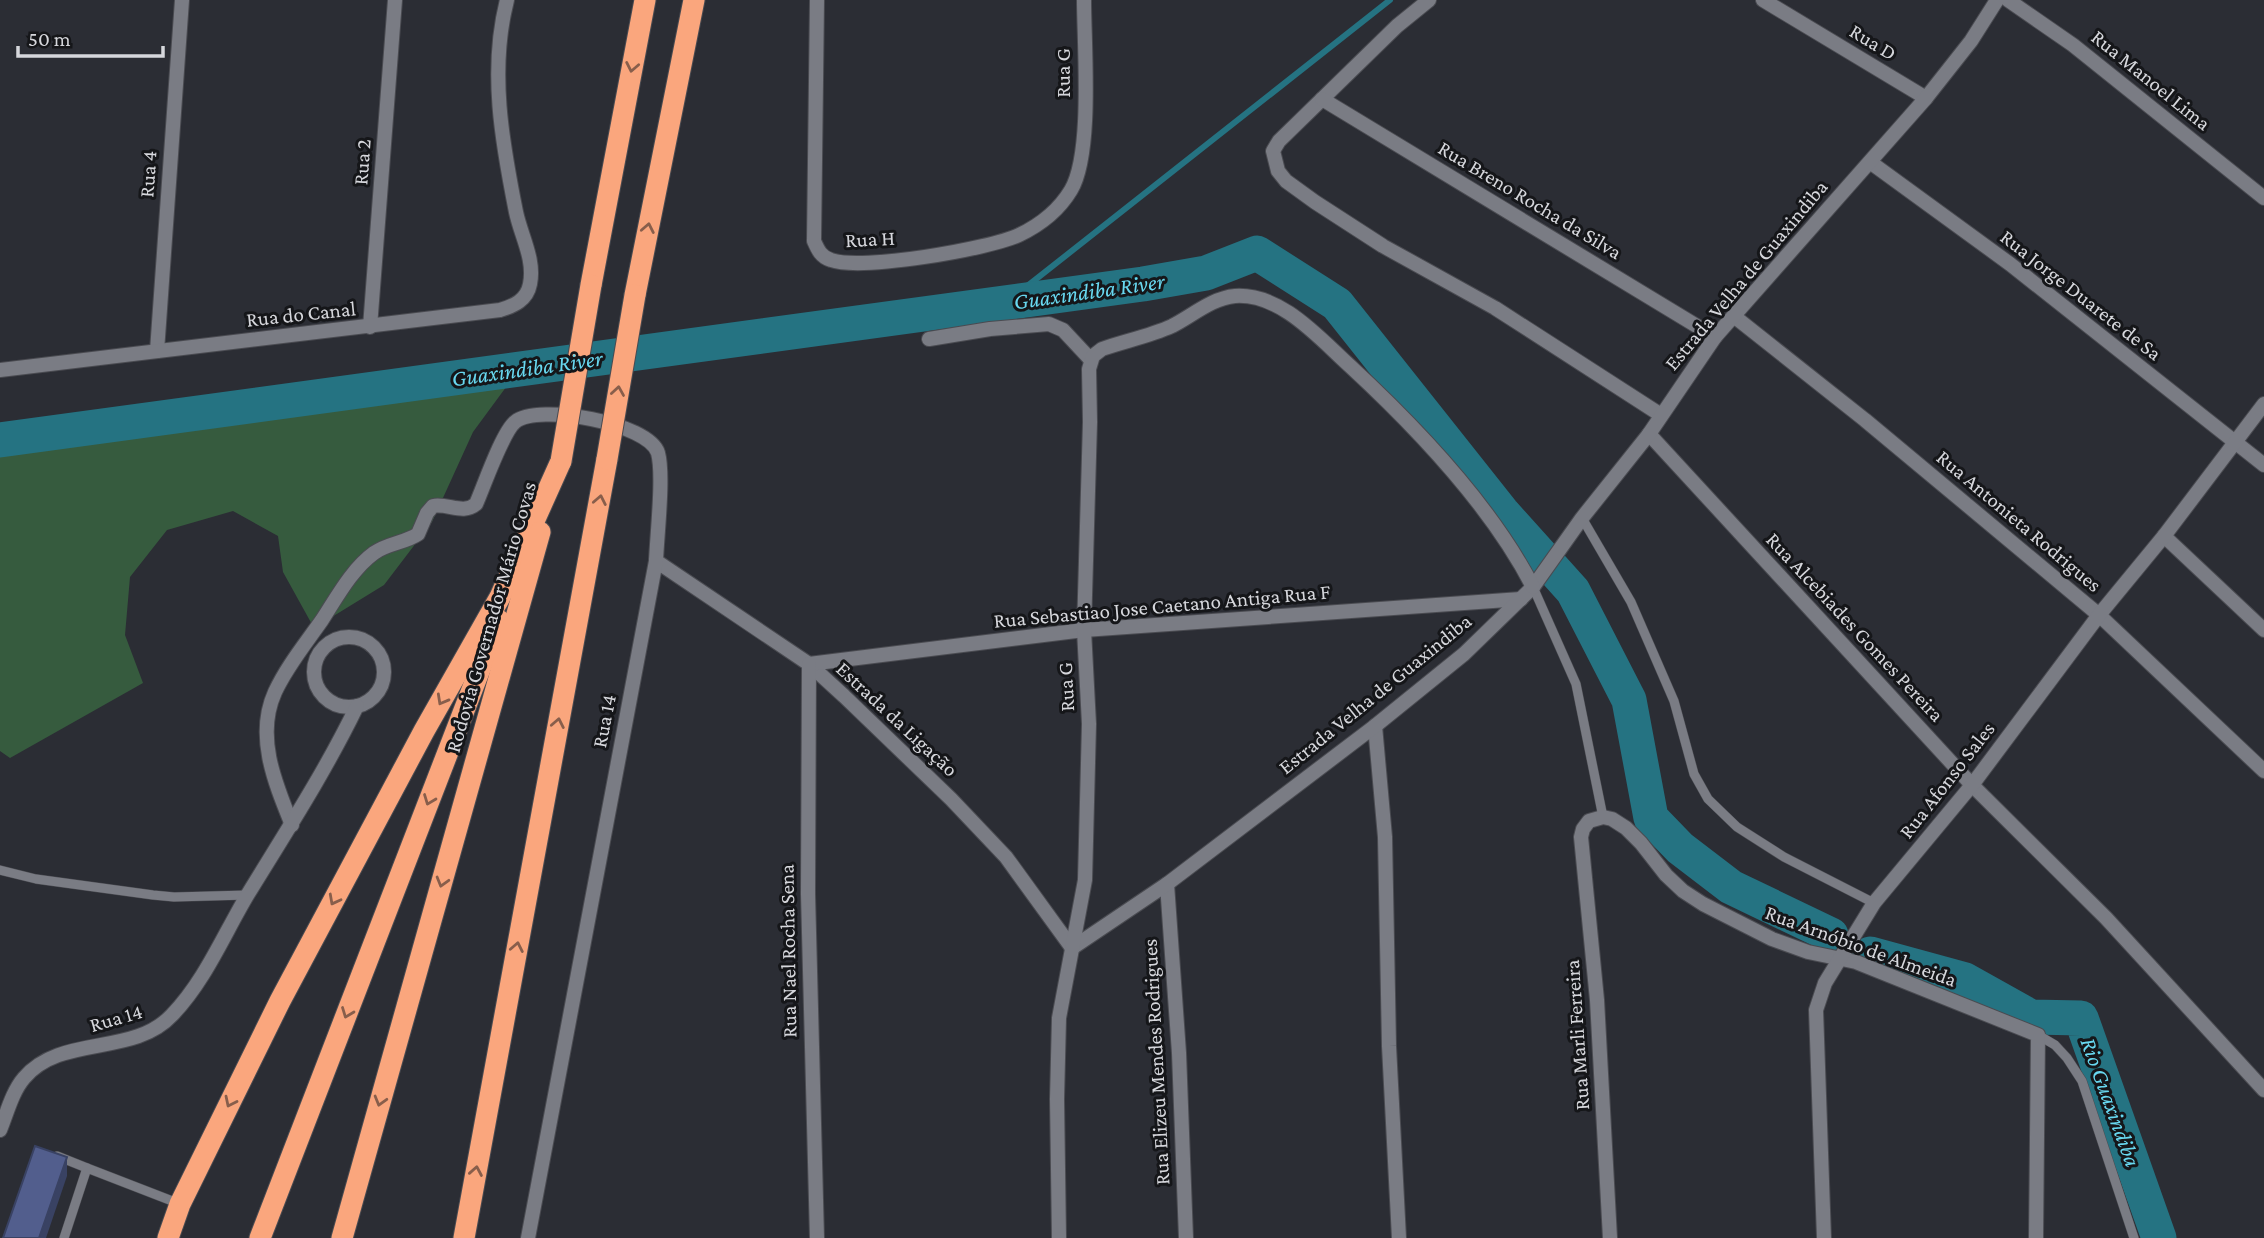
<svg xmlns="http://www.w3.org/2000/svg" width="2264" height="1238" font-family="'Crimson Pro',serif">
<rect width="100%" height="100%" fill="#2b2d34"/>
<path fill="#365b3e" d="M466 376 512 379 473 432 432 522 384 585 314 628 283 572 278 536 233 511 167 530 130 577 125 635 143 683 10 758 0 751V441Z"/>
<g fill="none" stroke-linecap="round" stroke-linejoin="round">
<path stroke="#257382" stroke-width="6" d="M1007 302 1390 0"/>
<g stroke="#257382" stroke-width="35">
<path d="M0 440 1143 284 1206 273 1257 253 1337 304 1502 512 1573 591 1629 700 1651 818 1680 848 1731 887 1831 935"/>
<path d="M1870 954 1965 980 2031 1017 2081 1018 2159 1238"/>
</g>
<defs>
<g id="lane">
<path d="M1582 518 1631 602 1674 701 1694 774 1708 799 1737 827 1784 857 1874 903"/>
<path d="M1533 587 1576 684 1603 817"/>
<path d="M0 870 36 879 153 895 174 897 247 895"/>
<path d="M2038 1035 2055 1045 2067 1058 2082 1081 2134 1238"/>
<path d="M57 1156 87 1168"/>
<path d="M64 1238 87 1168 180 1204"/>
</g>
<g id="street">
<path d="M817 0 814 241C818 250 821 257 831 260 861 271 989 249 1019 235 1040 225 1059 210 1071 190 1093 153 1084 45 1084 0"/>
<path d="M1429 0 1397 26 1279 141 1273 151 1278 171 1286 181 1315 202 1383 246 1495 308 1661 415"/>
<path d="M1763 0 1926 98"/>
<path d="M2008 0 2073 45 2264 198"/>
<path d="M1322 99 1715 337"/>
<path d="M1870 162 2010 264 2264 465"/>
<path d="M1735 317 1865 420 2099 615 2264 771"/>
<path d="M370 327 395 0"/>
<path d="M929 339 990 329 1049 324 1063 330 1091 360"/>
<path d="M157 351 182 0"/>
<path d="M0 370 500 310C514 306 527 300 530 284 535 259 521 236 516 212 502 142 489 70 507 0"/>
<path d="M1649 434 1972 785 2106 918 2264 1090"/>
<path d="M2164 536 2264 630"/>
<path d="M656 561 809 664 844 696 951 799 1006 857 1072 948"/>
<circle cx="349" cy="672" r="35"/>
<path d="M809 664 1084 630 1521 599"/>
<path d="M809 664 808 894 817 1238"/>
<path d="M1375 726 1385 837 1389 1046 1399 1238"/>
<path d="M292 825C275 783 255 736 275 692 287 666 306 643 322 620 337 597 352 569 374 553 388 543 405 543 418 534L427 513 433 506C448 503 463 515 476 504 484 486 502 433 515 422 538 403 649 423 658 453 664 475 657 535 656 561L528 1238"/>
<path d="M1167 884 1179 1053 1186 1238"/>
<path d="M1072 948 1167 884 1375 726 1464 654 1533 587 1582 518 1649 434 1715 337 1926 98 1971 41 1997 0"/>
<path d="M0 1130C7 1113 12 1092 24 1078 61 1034 133 1057 172 1015 205 981 224 934 248 894 286 832 325 772 357 706"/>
<path d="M1059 1238 1057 1099 1059 1018 1085 880 1089 724 1084 630 1090 422 1089 369 1093 356 1102 349C1125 341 1150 336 1172 326 1192 316 1212 298 1235 296 1281 293 1319 338 1350 366 1416 427 1492 507 1533 587"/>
<path d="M1610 1238 1597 1000 1581 837 1583 829 1589 821 1603 817 1612 819 1626 828 1641 843 1666 875 1683 891 1703 904 1772 939 1808 952 1856 962 2038 1035 2036 1238"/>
<path d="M1824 1238 1816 1010 1825 983 1874 903 1972 785 2099 615 2164 536 2264 404"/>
</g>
<g id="highway">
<path d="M591 285 645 0"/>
<path d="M635 295 694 0"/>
<path d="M168 1238 180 1204 280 1001 424 731 500 597 561 461"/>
<path d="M260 1238 499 620"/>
<path d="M342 1238 540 532"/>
<path d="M464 1238 607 459"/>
</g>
</defs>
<use href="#lane" stroke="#4a4b51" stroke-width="10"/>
<use href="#street" stroke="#4a4b51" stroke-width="16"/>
<use href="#highway" stroke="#4a4b51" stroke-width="23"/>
<use href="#lane" stroke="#7a7c84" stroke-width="9"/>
<use href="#street" stroke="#7a7c84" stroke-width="14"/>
<use href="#highway" stroke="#faa67d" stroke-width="21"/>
<defs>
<g id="highway-bridge">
<path d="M607 459 635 295"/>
<path d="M561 461 591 285"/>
</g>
</defs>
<use href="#highway-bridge" stroke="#4a4b51" stroke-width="23" stroke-linecap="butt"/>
<use href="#highway-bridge" stroke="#faa67d" stroke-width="21"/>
</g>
<path fill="#394263" d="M67 1157V1176L46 1238H39Z"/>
<path fill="#525e8d" stroke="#394263" stroke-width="2" d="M35 1146 67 1157 39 1238H3Z"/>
<defs><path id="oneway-chevron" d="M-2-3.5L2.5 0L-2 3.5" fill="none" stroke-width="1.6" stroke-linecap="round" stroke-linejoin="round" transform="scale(1.75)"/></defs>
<g stroke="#885e4b">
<use href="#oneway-chevron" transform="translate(632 67) rotate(101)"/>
<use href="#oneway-chevron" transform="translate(648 228) rotate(-79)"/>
<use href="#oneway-chevron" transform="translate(618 391) rotate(-81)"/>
<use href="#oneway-chevron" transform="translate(600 500) rotate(-79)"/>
<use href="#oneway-chevron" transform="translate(442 700) rotate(119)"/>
<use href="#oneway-chevron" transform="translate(558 723) rotate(-79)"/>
<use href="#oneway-chevron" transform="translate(429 800) rotate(111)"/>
<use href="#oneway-chevron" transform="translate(442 882) rotate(106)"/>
<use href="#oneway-chevron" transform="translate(334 900) rotate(118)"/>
<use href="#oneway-chevron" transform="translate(517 947) rotate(-79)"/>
<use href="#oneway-chevron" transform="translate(347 1013) rotate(111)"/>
<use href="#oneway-chevron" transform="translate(380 1101) rotate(106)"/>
<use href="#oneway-chevron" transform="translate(230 1102) rotate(116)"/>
<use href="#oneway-chevron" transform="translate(476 1171) rotate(-80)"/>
</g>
<g text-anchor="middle" stroke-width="6" stroke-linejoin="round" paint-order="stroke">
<g font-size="21" fill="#d6d7dc" stroke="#151619">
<text transform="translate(1873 42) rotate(31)" y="7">Rua D</text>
<text transform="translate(1063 73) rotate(-90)" y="7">Rua G</text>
<text transform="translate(2151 80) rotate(39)" y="7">Rua Manoel Lima</text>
<text transform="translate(362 162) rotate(-86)" y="7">Rua 2</text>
<text transform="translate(148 174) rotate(-86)" y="7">Rua 4</text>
<text transform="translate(1530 200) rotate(31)" y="7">Rua Breno Rocha da Silva</text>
<text transform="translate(870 239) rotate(-3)" y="7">Rua H</text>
<text transform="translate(1746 275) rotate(-50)" y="7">Estrada Velha de Guaxindiba</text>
<text transform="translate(2081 295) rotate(38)" y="7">Rua Jorge Duarete de Sa</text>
<text transform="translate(301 314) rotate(-6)" y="7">Rua do Canal</text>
<text transform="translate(2019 521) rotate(40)" y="7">Rua Antonieta Rodrigues</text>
<text transform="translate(1162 606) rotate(-5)" y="7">Rua Sebastiao Jose Caetano Antiga Rua F</text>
<text transform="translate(491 617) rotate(-74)" y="7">Rodovia Governador Mário Covas</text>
<text transform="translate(1855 627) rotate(47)" y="7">Rua Alcebiades Gomes Pereira</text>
<text transform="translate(1066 687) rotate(-93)" y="7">Rua G</text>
<text transform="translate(1375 694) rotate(-39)" y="7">Estrada Velha de Guaxindiba</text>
<text transform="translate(897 719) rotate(43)" y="7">Estrada da Ligação</text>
<text transform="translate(604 721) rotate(-79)" y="7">Rua 14</text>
<text transform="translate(1947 780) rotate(-52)" y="7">Rua Afonso Sales</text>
<text transform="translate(1861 946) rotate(20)" y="7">Rua Arnóbio de Almeida</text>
<text transform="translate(788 951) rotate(-91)" y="7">Rua Nael Rocha Sena</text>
<text transform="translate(116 1018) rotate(-16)" y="7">Rua 14</text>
<text transform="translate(1577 1035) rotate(-94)" y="7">Rua Marli Ferreira</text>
<text transform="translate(1156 1062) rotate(-93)" y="7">Rua Elizeu Mendes Rodrigues</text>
</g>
<g font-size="23" font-style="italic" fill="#68d8f0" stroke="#151619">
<text transform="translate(1089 291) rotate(-8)" y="8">Guaxindiba River</text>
<text transform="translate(527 368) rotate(-8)" y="8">Guaxindiba River</text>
<text transform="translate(2111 1102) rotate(70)" y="8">Rio Guaxindiba</text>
</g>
</g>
<path d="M18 46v10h145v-10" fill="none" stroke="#d6d7dc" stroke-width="3.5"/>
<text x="28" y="46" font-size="21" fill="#d6d7dc" stroke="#151619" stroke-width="5" paint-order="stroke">50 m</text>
</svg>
